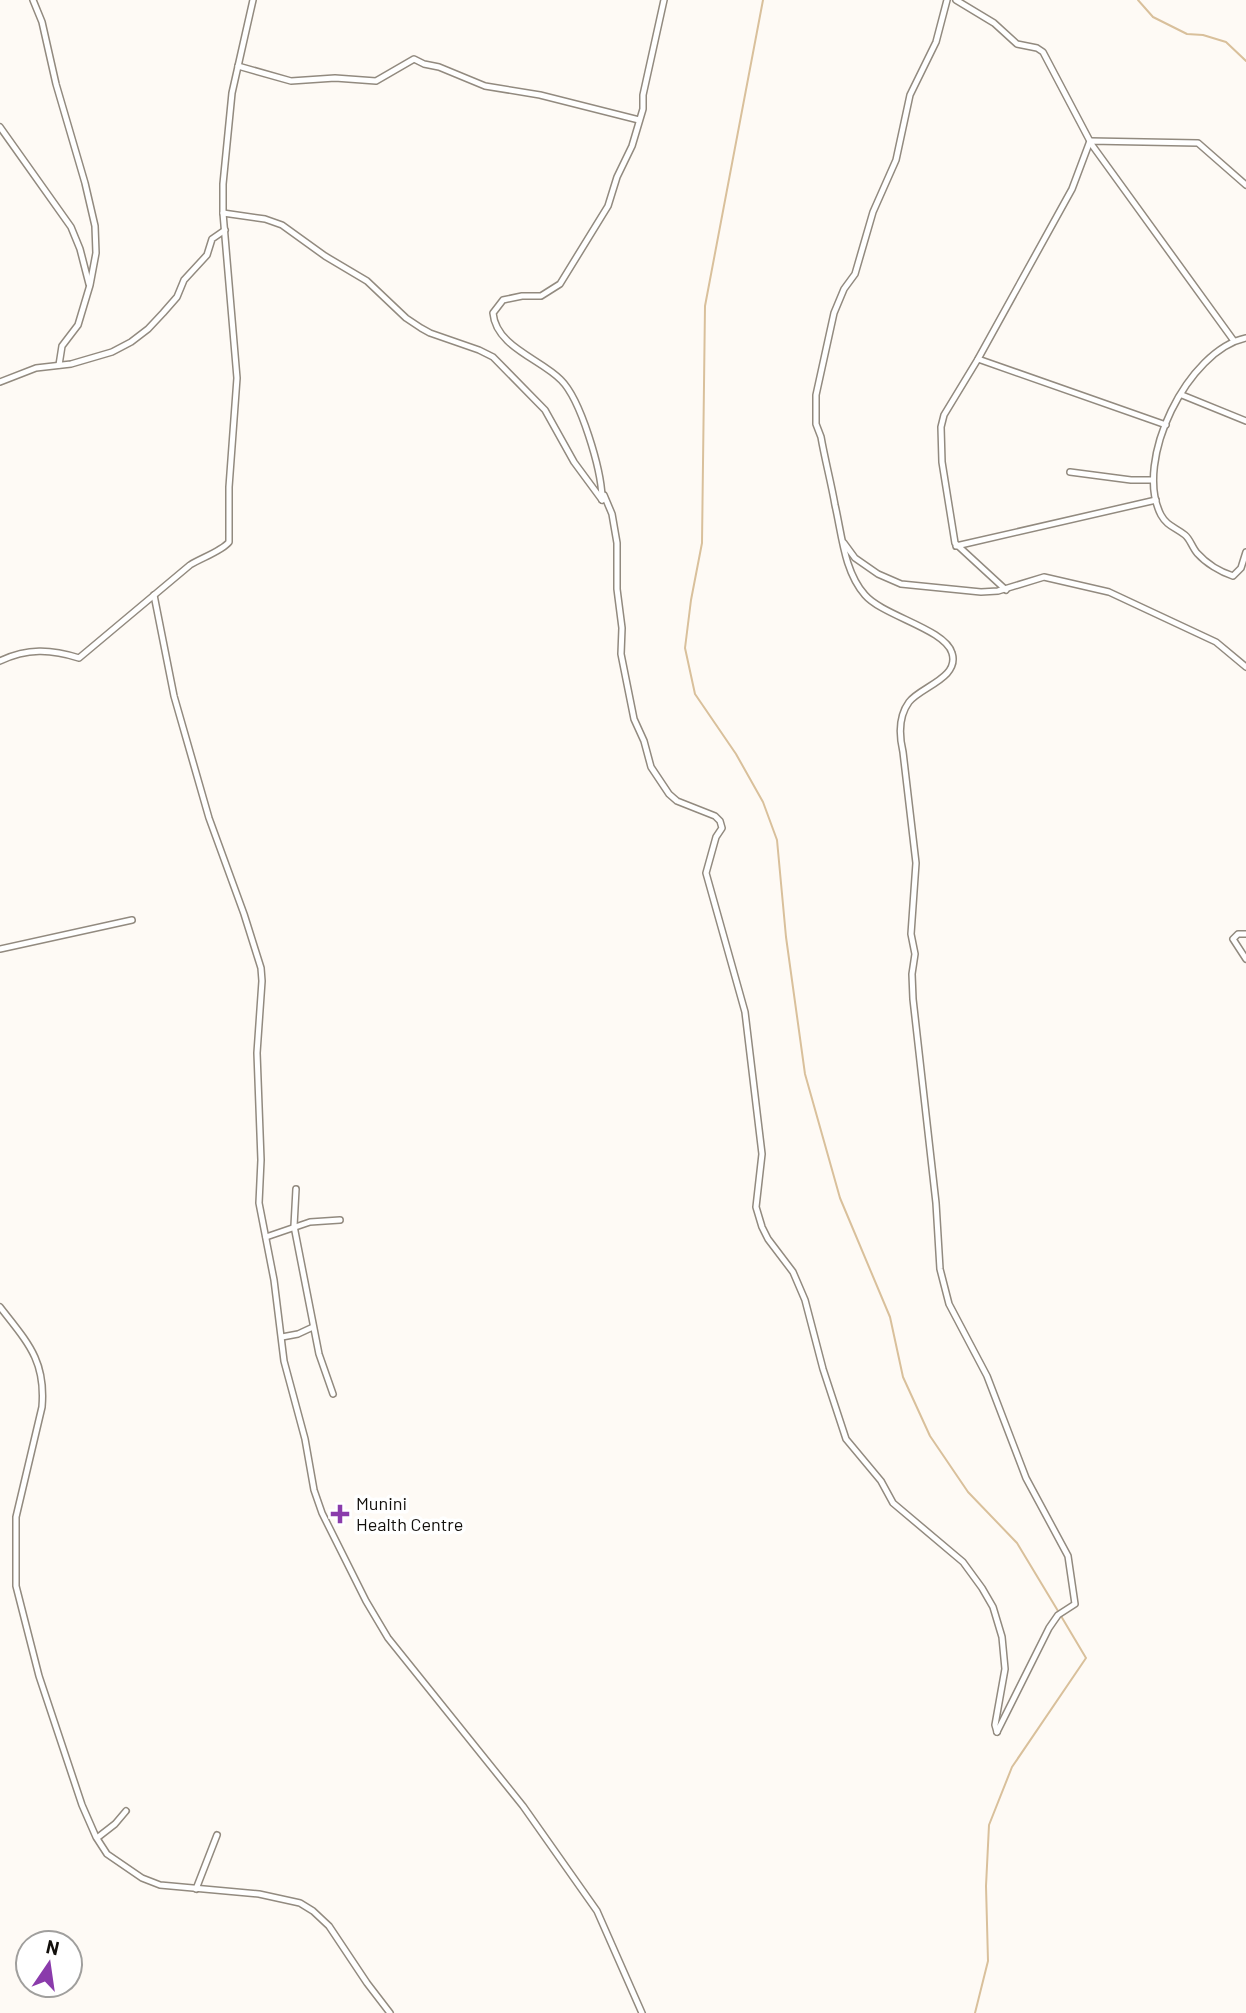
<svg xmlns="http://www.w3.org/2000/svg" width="1246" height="2013" font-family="Barlow,sans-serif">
<rect width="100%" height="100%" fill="#fefaf5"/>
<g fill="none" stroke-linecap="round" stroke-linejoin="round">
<g stroke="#d9c09b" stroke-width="2">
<path d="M763 0 705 306 702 543 691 600 685 648 695 694 736 754 763 802 777 840 786 937 805 1074 840 1198 890 1317 903 1377 930 1436 968 1492 1017 1543 1058 1611"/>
<path d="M1138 0 1153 17 1187 34 1203 35 1226 42 1246 61"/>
<path d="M975 2013 988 1961 986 1886 989 1825 1012 1767 1086 1658 1061 1616"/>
</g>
<defs>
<g id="minor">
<path d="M33 0 42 22 56 84 85 183 95 226 96 253 90 285 78 325 62 346 59 365"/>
<path d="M947 0 936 42 910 95 896 160 873 212 855 274 844 289 834 313 816 395V424L821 437C825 460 831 482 835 505 842 535 844 571 865 595 883 616 945 629 952 653 960 678 920 687 909 702 898 717 899 735 903 752L916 863 911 934 915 954 912 974 913 999 936 1203 940 1269 949 1304 987 1376 1026 1478 1068 1556 1075 1604 1058 1615 1049 1628 997 1732"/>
<path d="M956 0 994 23 1017 44 1037 48 1043 52 1092 145 1234 341"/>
<path d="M238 66 291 81 335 78 376 81 414 59 424 64 439 67 485 86 540 95 639 120"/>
<path d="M0 127 71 227 80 249 89 284"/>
<path d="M223 213 265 219 282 225 325 256 367 281 406 318 421 328 430 333 479 350 493 357 545 410 574 462 602 500"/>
<path d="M1246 338C1188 350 1133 461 1161 515 1167 526 1175 527 1185 535 1190 539 1192 547 1197 553 1206 563 1220 572 1233 576L1241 568 1246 552"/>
<path d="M978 359 1166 425"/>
<path d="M0 382 36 368 71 364 112 352 131 342 148 329 163 313 177 297 184 280 207 255 212 239 225 230"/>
<path d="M1182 395 1246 421"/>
<path d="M1070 472 1131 480H1153"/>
<path d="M602 497C601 469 581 400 561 380 541 359 496 347 493 313L503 300 522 296H541L560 284 608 206 617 177 632 146 643 109V95L664 0"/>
<path d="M602 500 604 495 612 514 617 543V589L622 628 621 654 634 719 644 741 651 767 669 794 677 801 715 816 720 821 722 828 716 837 706 873 745 1012 762 1154 756 1207 762 1227 768 1239 793 1272 805 1300 823 1369 846 1439 881 1481 893 1503 963 1562 982 1588 993 1607 1002 1637 1005 1669 995 1725 997 1732"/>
<path d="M844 543 855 558 878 574 901 584 981 592 998 591 1044 577 1109 592 1216 642 1246 667"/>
<path d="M956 546 1156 500"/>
<path d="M1006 590 955 543 942 462 941 427 944 415 978 359 1072 189 1090 141 1198 143 1246 185"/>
<path d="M154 595 174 696 209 818 244 914 261 968 262 981 257 1053 261 1160 259 1203 274 1280 284 1361 305 1439 314 1490 322 1513 366 1601 388 1638 523 1806 597 1911 642 2013"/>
<path d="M0 661C27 648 51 649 79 658L190 565C201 558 222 551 229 542V487L237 378 223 213V184L232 93 253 0"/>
<path d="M1246 934H1238L1233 939 1246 959"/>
<path d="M0 949 132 920"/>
<path d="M296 1189 294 1226 319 1354 333 1394"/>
<path d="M266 1237 310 1222 340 1220"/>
<path d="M0 1307C27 1342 46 1360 42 1407L16 1517V1586L39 1676 82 1805 96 1837 107 1854 142 1878 160 1885 259 1894 300 1903 313 1911 329 1926 367 1983 390 2013"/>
<path d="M282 1337 298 1334 313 1327"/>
<path d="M97 1838 115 1824 126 1811"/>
<path d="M196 1889 217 1835"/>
</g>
</defs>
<use href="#minor" stroke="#928a7f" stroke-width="8"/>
<use href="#minor" stroke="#fff" stroke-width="5"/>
</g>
<path fill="#8a3bab" stroke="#fff" stroke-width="2.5" d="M336.5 1503.5h7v7h7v7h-7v7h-7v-7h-7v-7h7z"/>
<g text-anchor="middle" stroke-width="7" stroke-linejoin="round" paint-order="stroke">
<g font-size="18" fill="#120f0b" stroke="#fff" text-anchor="start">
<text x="356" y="1510">Munini<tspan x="356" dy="21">Health Centre</tspan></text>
</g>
</g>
<g transform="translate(49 1964) rotate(13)"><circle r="33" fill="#ffffff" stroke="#a09f9d" stroke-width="2"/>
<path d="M0-5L12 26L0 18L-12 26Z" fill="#8a3bab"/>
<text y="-10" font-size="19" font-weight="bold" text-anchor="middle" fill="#120f0b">N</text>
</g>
</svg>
